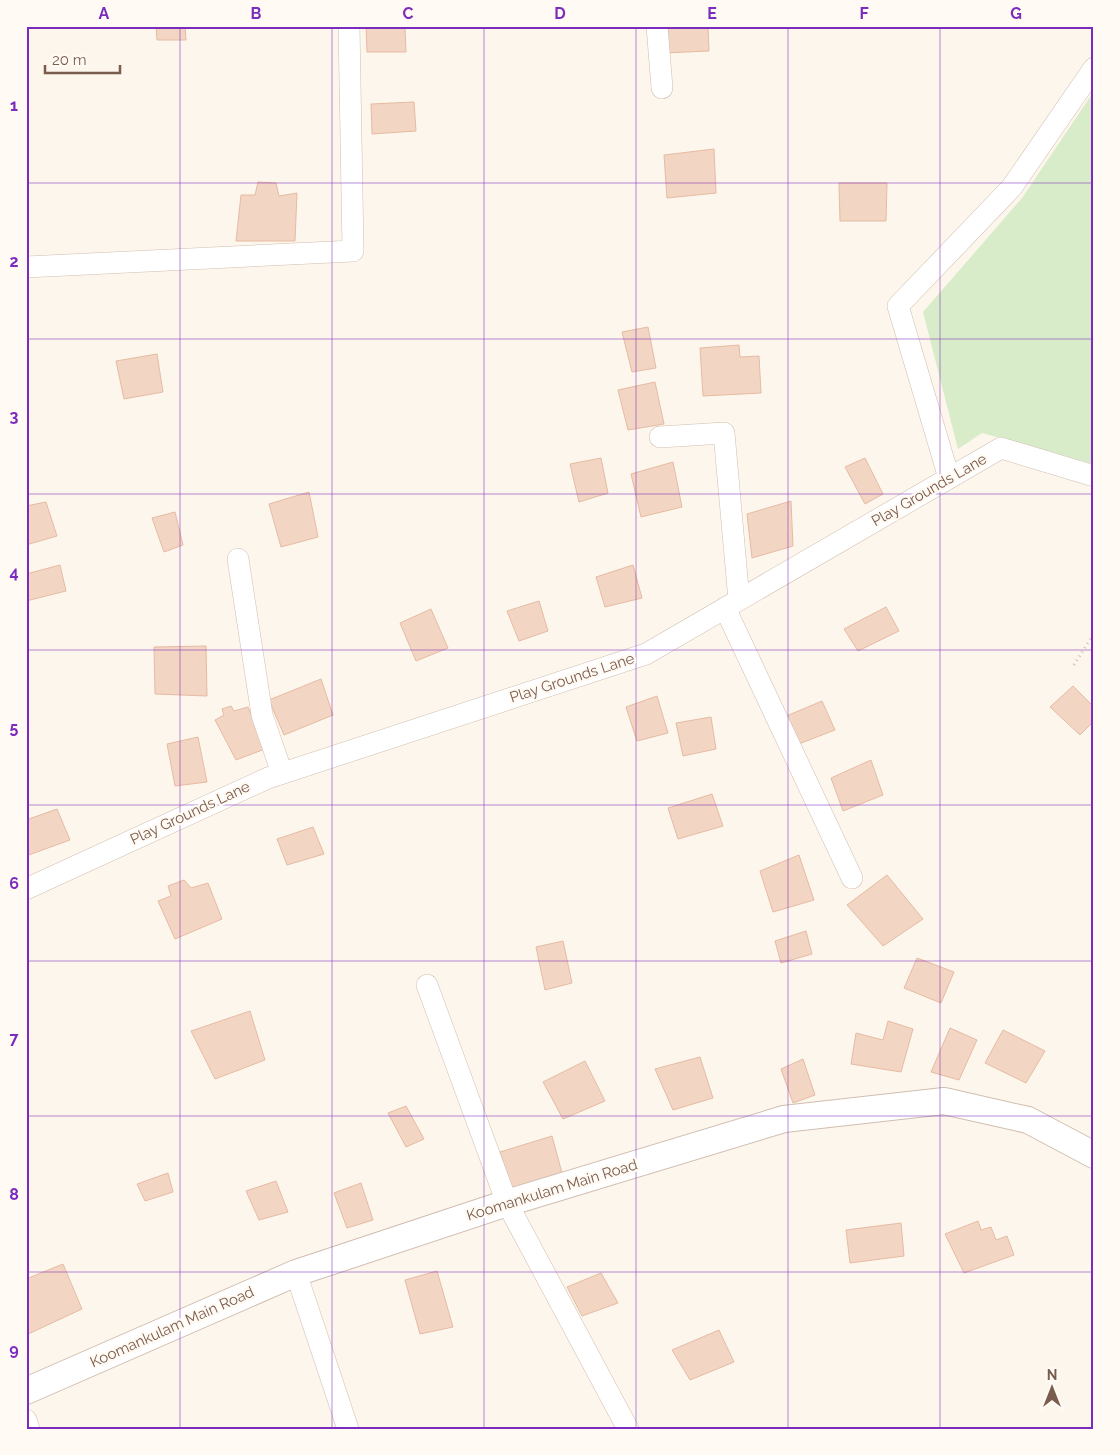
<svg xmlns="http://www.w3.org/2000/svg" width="1120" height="1455" font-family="Raleway,sans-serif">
<rect width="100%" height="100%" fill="#fdf6ec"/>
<path fill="#d8ecc9" d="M1094 91V464L982 433 958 449 923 312 1022 198Z"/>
<g fill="#f3d5c3" stroke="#e6bba3">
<path d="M156 26H185L186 40H157Z"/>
<path d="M366 26 405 28 406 52H367Z"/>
<path d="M708 26 709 51 664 53V28Z"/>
<path d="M414 102 416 131 372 134 371 104Z"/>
<path d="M714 149 716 193 667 198 664 155Z"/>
<path d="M258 182 276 183 279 196 297 193 295 241H236L241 195H255Z"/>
<path d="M839 183H887L886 221H840Z"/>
<path d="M648 327 656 368 632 372 622 332Z"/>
<path d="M739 345 740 357 759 356 761 393 703 396 700 348Z"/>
<path d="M157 354 163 392 124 399 116 361Z"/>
<path d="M655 382 664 424 628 430 618 390Z"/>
<path d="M601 458 608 493 579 502 570 464Z"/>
<path d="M865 458 883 494 865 504 845 467Z"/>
<path d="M673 462 682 507 641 517 631 474Z"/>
<path d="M309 492 318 537 281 547 269 504Z"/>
<path d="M791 501 793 546 752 558 747 514Z"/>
<path d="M46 502 57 536 26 545V506Z"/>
<path d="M175 512 183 545 164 552 152 518Z"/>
<path d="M60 565 66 591 26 601V574Z"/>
<path d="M633 565 642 598 605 607 596 577Z"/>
<path d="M539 601 548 631 519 641 507 611Z"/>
<path d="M886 607 899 631 858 651 844 629Z"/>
<path d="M431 609 448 648 416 661 400 623Z"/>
<path d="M206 646 207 696 155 694 154 647Z"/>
<path d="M321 679 333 715 284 735 269 700Z"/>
<path d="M1073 686 1094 707V721L1080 735 1050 707Z"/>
<path d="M657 696 668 733 637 741 626 707Z"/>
<path d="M822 701 835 730 796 745 784 717Z"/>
<path d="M231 706 234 711 248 707 265 749 236 760 215 720 224 715 222 709Z"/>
<path d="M711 717 716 749 683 756 676 723Z"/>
<path d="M198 737 207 782 175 786 167 744Z"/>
<path d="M871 760 883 795 843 811 831 778Z"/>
<path d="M712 794 723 826 678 839 668 808Z"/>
<path d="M57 809 70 840 26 856V820Z"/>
<path d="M313 827 324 854 287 865 277 839Z"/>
<path d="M799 855 814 900 773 912 760 871Z"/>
<path d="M887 875 923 919 883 946 847 905Z"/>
<path d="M184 880 191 888 208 883 222 919 175 939 158 901 171 896 168 886Z"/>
<path d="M806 931 812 954 781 963 775 941Z"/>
<path d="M563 941 572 983 545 990 536 947Z"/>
<path d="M917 958 954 972 941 1003 904 988Z"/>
<path d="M250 1011 265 1060 215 1079 191 1031Z"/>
<path d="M888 1021 913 1029 901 1072 851 1064 856 1033 883 1040Z"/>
<path d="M950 1028 977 1040 959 1080 931 1072Z"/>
<path d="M1003 1030 1045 1051 1026 1083 985 1063Z"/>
<path d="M700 1057 713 1098 673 1110 655 1069Z"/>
<path d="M803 1059 815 1095 793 1103 781 1069Z"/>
<path d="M585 1061 605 1101 563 1119 543 1082Z"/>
<path d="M406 1106 424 1139 406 1147 388 1113Z"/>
<path d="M552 1136 562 1173 512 1189 500 1152Z"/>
<path d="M168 1173 173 1192 145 1201 137 1184Z"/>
<path d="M276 1181 288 1212 259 1220 246 1191Z"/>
<path d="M361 1183 373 1220 347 1228 334 1193Z"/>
<path d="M978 1221 981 1230 991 1227 996 1240 1007 1236 1014 1255 964 1273 945 1234Z"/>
<path d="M901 1223 904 1256 850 1263 846 1230Z"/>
<path d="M63 1264 82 1309 26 1335V1279Z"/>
<path d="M437 1271 453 1327 420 1334 405 1280Z"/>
<path d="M601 1273 618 1303 582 1316 567 1287Z"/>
<path d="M719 1330 734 1362 690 1380 672 1350Z"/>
</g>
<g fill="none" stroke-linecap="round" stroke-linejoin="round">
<defs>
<g id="minor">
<path d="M657 26 662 88"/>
<path d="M26 267 353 251 349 26"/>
<path d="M660 437 724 433 739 600"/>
<path d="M949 478 898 306 1012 187 1094 68"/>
<path d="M238 559 262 715 282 773"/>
<path d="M725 608 852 878"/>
<path d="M26 889 268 778 646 654 1001 448 1094 476"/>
<path d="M427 985 507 1203 628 1429"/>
<path d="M296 1273 348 1429"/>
<path d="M26 1420 29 1429"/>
</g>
<path id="tertiary" d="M26 1391 296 1273 507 1203 784 1119 944 1101 1028 1120 1094 1155"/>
</defs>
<use href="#minor" stroke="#d1beb0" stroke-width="22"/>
<use href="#tertiary" stroke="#d1beb0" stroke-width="28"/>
<path stroke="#d9b8a5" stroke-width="3" stroke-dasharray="1 4" stroke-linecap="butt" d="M1074 665 1094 633"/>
<use href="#minor" stroke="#fff" stroke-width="21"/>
<use href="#tertiary" stroke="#fff" stroke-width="26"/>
</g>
<path fill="none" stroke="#7b2cbf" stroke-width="1" stroke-opacity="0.55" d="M180 26V1429M332 26V1429M484 26V1429M636 26V1429M788 26V1429M940 26V1429M26 183H1094M26 339H1094M26 494H1094M26 650H1094M26 805H1094M26 961H1094M26 1116H1094M26 1272H1094"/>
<g text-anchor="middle" stroke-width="4.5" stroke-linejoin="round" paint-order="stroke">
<g font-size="15" fill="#7a5c4d" stroke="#fffaf3">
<text transform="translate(929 490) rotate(-30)" y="5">Play Grounds Lane</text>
<text transform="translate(572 678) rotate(-18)" y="5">Play Grounds Lane</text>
<text transform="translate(190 813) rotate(-25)" y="5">Play Grounds Lane</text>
<text transform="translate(552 1190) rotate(-17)" y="5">Koomankulam Main Road</text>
<text transform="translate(172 1327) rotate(-24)" y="5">Koomankulam Main Road</text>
</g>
</g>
<rect width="1120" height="1455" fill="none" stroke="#fffaf3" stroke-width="55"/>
<g transform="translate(1052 1388)" stroke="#fffaf3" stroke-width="4" paint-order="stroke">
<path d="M0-4L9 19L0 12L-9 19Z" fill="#7a5c4d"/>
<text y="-8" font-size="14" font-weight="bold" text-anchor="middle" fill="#7a5c4d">N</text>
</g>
<path d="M45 65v8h75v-8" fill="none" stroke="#7a5c4d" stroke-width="2.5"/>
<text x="52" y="65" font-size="15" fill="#7a5c4d" stroke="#fffaf3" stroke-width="4" paint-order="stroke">20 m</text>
<rect x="28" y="28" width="1064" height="1400" fill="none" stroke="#7b2cbf" stroke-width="2"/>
<g font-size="16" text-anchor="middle" font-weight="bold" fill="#7b2cbf">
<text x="104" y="19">A</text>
<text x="256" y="19">B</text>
<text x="408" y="19">C</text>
<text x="560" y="19">D</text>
<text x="712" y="19">E</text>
<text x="864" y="19">F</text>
<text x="1016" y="19">G</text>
<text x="14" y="111">1</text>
<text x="14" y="267">2</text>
<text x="14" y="422">3</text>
<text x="14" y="578">4</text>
<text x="14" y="733">5</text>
<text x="14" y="889">6</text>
<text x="14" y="1044">7</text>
<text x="14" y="1200">8</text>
<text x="14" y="1355">9</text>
</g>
</svg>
